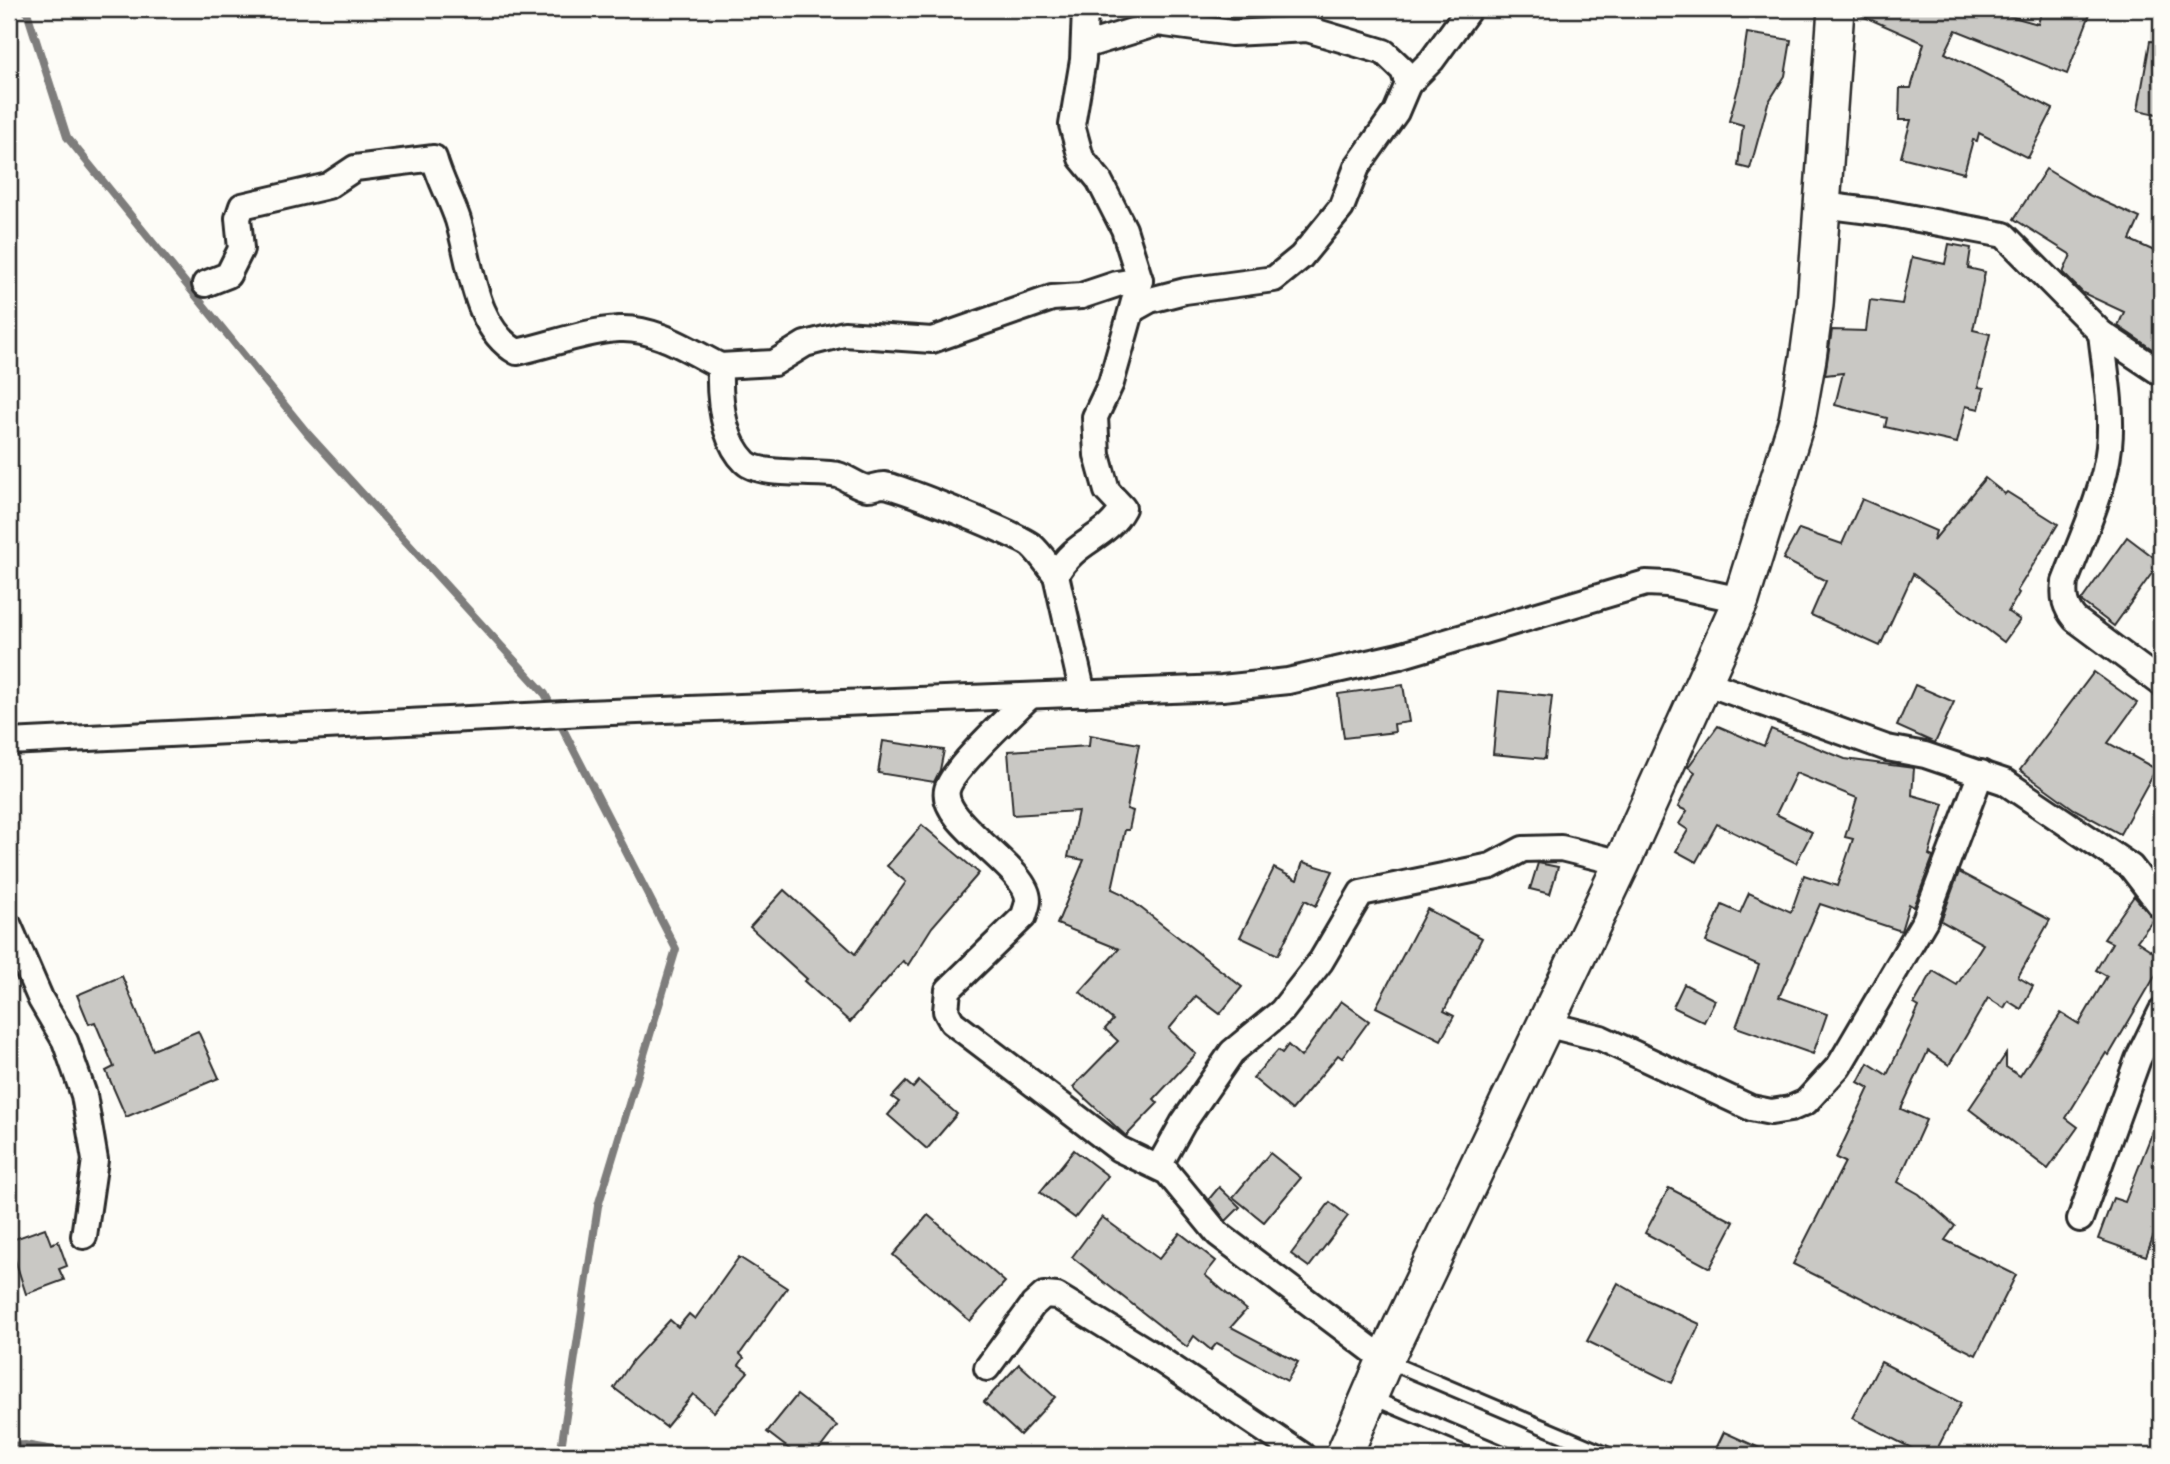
<svg xmlns="http://www.w3.org/2000/svg" width="2170" height="1464" font-family="'Patrick Hand',sans-serif">
<rect width="100%" height="100%" fill="#fdfcf7"/>
<filter id="ink" filterUnits="userSpaceOnUse"><feTurbulence type="fractalNoise" baseFrequency=".0143" numOctaves="2"/><feDisplacementMap in="SourceGraphic" scale="14" xChannelSelector="R" yChannelSelector="G"/><feConvolveMatrix kernelMatrix="1 2 1 2 8 2 1 2 1" color-interpolation-filters="sRGB"/></filter>
<g filter="url(#ink)">
<g fill="none" stroke-linecap="round" stroke-linejoin="round">
<g stroke="#7e7d7b" stroke-width="8">
<path d="M26 9 67 137 308 434 545 694 676 949 598 1206 560 1455"/>
<path d="M9 1446 25 1445 83 1455"/>
</g>
</g>
<g fill="#c9c8c4" stroke="#2b2b2b" stroke-width="2">
<path d="M1856 9H1985L2038 24 2042 9H2092L2067 74 1956 30 1945 53 2053 109 2028 158 1979 133 1977 141 1973 140 1964 173 1901 157 1911 120H1899L1900 88H1911L1924 43 1856 13Z"/>
<path d="M1747 33 1791 40 1785 76 1768 103 1750 169 1738 166 1743 125 1729 121 1740 81Z"/>
<path d="M2150 41 2161 42V115L2138 110Z"/>
<path d="M2046 169 2089 195 2140 218 2130 240 2161 254V355L2118 326 2124 312 2083 293 2063 273 2071 255 2014 219Z"/>
<path d="M1949 244 1971 248 1968 268 1985 272 1973 330 1990 334 1978 387 1984 388 1979 409 1966 406 1957 443 1885 427 1887 418 1835 405 1843 373 1825 375 1832 330 1866 331 1870 300 1902 304 1912 257 1945 264Z"/>
<path d="M1985 478 2005 494 2007 492 2058 524 2017 591 2019 593 2008 612 2020 620 2004 642 1913 574 1880 646 1811 615 1826 581 1783 559 1799 529 1842 544 1862 499 1936 531 1933 541Z"/>
<path d="M2127 537 2160 562 2114 626 2081 601Z"/>
<path d="M2094 672 2137 703 2108 743 2156 769 2120 834 2074 809 2020 770Z"/>
<path d="M1403 685 1409 722 1394 724 1395 732 1344 738 1338 694Z"/>
<path d="M1915 685 1954 702 1935 743 1897 726Z"/>
<path d="M1499 691 1552 696 1545 759 1493 754Z"/>
<path d="M1718 726 1764 746 1771 729 1845 759 1914 768 1912 795 1944 804 1929 855 1933 857 1914 907 1909 904 1901 931 1820 904 1779 997 1827 1014 1813 1054 1736 1027 1759 965 1706 942 1722 905 1740 913 1749 893 1791 912 1804 875 1837 886 1853 839 1845 837 1857 798 1796 773 1776 814 1812 832 1796 863 1717 824 1696 862 1676 851 1688 830 1679 824 1687 811 1678 807 1695 772 1688 767Z"/>
<path d="M1090 735 1139 744 1127 809 1133 811 1129 830H1125L1112 889 1123 894 1242 987 1220 1014 1196 996 1169 1029 1196 1054 1154 1099 1158 1103 1126 1136 1073 1087 1118 1041 1105 1029 1113 1020 1080 992 1119 949 1057 924 1084 860 1068 857 1078 811 1013 815 1008 751 1089 746Z"/>
<path d="M883 741 944 750 940 770 934 782 878 773Z"/>
<path d="M922 825 979 873 932 927 908 965 903 961 850 1022 804 981 807 979 750 927 784 890 855 954 906 882 887 866Z"/>
<path d="M1303 862 1333 871 1316 906 1305 900 1278 955 1240 937 1274 868 1297 880Z"/>
<path d="M1538 863 1558 867 1550 894 1530 889Z"/>
<path d="M1959 872 2050 920 2018 977 2033 986 2021 1009 2008 1001 2004 1008 1988 998 1949 1065 1928 1051 1901 1109 1926 1120 1898 1182 1919 1194 1955 1226 1945 1240 2016 1275 1976 1355 1793 1264 1845 1162 1836 1158 1869 1088 1858 1082 1868 1063 1887 1075 1919 1007 1914 1004 1933 971 1957 985 1983 944 1941 921Z"/>
<path d="M2134 896 2154 919 2137 941 2161 957V966L2109 1055 2106 1053 2066 1118 2078 1127 2048 1169 1969 1109 2006 1054V1067L2020 1076 2061 1013 2079 1024 2107 976 2096 970 2112 943 2104 939Z"/>
<path d="M1427 909 1482 938 1444 1011 1454 1016 1441 1040 1376 1007Z"/>
<path d="M122 976 153 1050 198 1031 219 1078 126 1117 106 1071 114 1067 95 1022 89 1024 77 995Z"/>
<path d="M1684 984 1715 1000 1704 1022 1673 1007Z"/>
<path d="M1341 1001 1369 1021 1342 1058 1338 1055 1292 1110 1253 1078 1278 1050 1282 1053 1288 1045 1301 1057Z"/>
<path d="M919 1081 957 1114 927 1149 888 1115 899 1102 892 1097 906 1082 913 1088Z"/>
<path d="M2160 1113 2161 1240 2153 1237 2146 1256 2098 1239 2113 1198 2125 1202Z"/>
<path d="M1074 1150 1108 1176 1075 1218 1040 1192Z"/>
<path d="M1270 1153 1301 1178 1264 1222 1233 1197Z"/>
<path d="M1219 1187 1240 1207 1226 1221 1209 1199Z"/>
<path d="M1669 1188 1734 1222 1710 1268 1645 1233Z"/>
<path d="M1330 1202 1348 1216 1309 1267 1291 1254Z"/>
<path d="M928 1215 1005 1282 970 1321 893 1255Z"/>
<path d="M1102 1217 1159 1259 1180 1233 1216 1261 1205 1275 1246 1310 1231 1327 1298 1362 1287 1381 1217 1343 1211 1350 1194 1336 1187 1347 1072 1257Z"/>
<path d="M45 1228 51 1244 58 1241 67 1266 59 1269 64 1280 26 1294 9 1241Z"/>
<path d="M739 1257 787 1288 740 1354 744 1358 739 1365 748 1372 714 1412 693 1394 666 1427 614 1388 633 1360 670 1320 678 1327 689 1314 695 1319Z"/>
<path d="M1618 1283 1649 1301 1700 1324 1672 1383 1587 1341Z"/>
<path d="M1881 1362 1961 1403 1934 1455H1925L1852 1418Z"/>
<path d="M1019 1364 1055 1397 1020 1435 984 1402Z"/>
<path d="M797 1395 837 1426 815 1455H797L767 1432Z"/>
<path d="M1724 1432 1775 1455H1713Z"/>
</g>
<g fill="none" stroke-linecap="round" stroke-linejoin="round">
<defs>
<g id="service">
<path d="M1387 1361 1609 1455"/>
<path d="M1370 1397 1508 1455"/>
</g>
<g id="minor">
<path d="M1084 46 1158 23 1231 33 1307 29 1384 52 1403 70 1408 84"/>
<path d="M1822 205 1886 213 2004 235 2101 333 2161 373"/>
<path d="M205 284 228 275 241 249 238 218 242 206 328 186 355 168 434 158C440 180 451 199 458 220 471 263 474 328 517 352 550 345 585 331 619 329 655 327 690 351 720 366 719 397 722 439 745 462 760 477 813 470 838 475 848 478 858 487 868 488 873 488 878 485 884 485 898 486 1022 536 1032 546 1041 554 1048 566 1056 575"/>
<path d="M1132 310 1150 300 1185 291 1274 279 1301 257 1341 208 1357 167 1396 112 1408 84 1432 60 1469 9"/>
<path d="M2101 333C2105 370 2113 410 2109 447 2104 493 2081 539 2065 582 2063 598 2065 607 2075 619L2161 683"/>
<path d="M720 366 774 363 805 344 844 334 932 340 1052 298 1081 296 1117 284 1140 280"/>
<path d="M1704 682 1887 748 1925 755 2005 782 2131 867 2161 906"/>
<path d="M1083 694 1056 575C1075 539 1106 540 1123 508L1107 491 1097 455 1095 417 1111 383 1140 280 1124 229 1099 180 1081 158 1072 125 1083 60 1085 9"/>
<path d="M1029 697C1012 714 951 770 947 790 940 823 1028 868 1028 900 1028 905 1025 911 1024 916L948 990 946 1011 952 1022 1119 1149 1167 1172 1218 1234 1385 1360"/>
<path d="M9 742 586 713 1222 688 1288 681 1399 656 1646 583 1667 584 1741 600"/>
<path d="M9 926 41 1000 65 1041 84 1095 95 1160 84 1236"/>
<path d="M1545 1024 1601 1038 1751 1108 1771 1112 1790 1109 1806 1102 1839 1066 1925 920 1981 773"/>
<path d="M1159 1166 1183 1123 1232 1052 1282 1011 1321 961 1361 893 1491 866 1523 849 1561 848 1622 863"/>
<path d="M2080 1219 2138 1059 2161 1012"/>
<path d="M987 1368 1033 1305 1044 1295 1057 1296 1155 1356 1302 1455"/>
</g>
<path id="secondary" d="M1344 1455 1385 1360 1622 863 1741 600 1797 420 1808 358 1815 305 1836 9"/>
</defs>
<use href="#service" stroke="#2b2b2b" stroke-width="18"/>
<use href="#minor" stroke="#2b2b2b" stroke-width="30"/>
<use href="#secondary" stroke="#2b2b2b" stroke-width="40"/>
<use href="#service" stroke="#fdfcf7" stroke-width="12"/>
<use href="#minor" stroke="#fdfcf7" stroke-width="24"/>
<use href="#secondary" stroke="#fdfcf7" stroke-width="35"/>
</g>
</g>
<rect width="2170" height="1464" fill="none" stroke="#fdfcf7" stroke-width="35"/>
<rect x="18" y="18" width="2135" height="1429" fill="none" stroke="#2b2b2b" stroke-width="2.5" filter="url(#ink)"/>
</svg>
